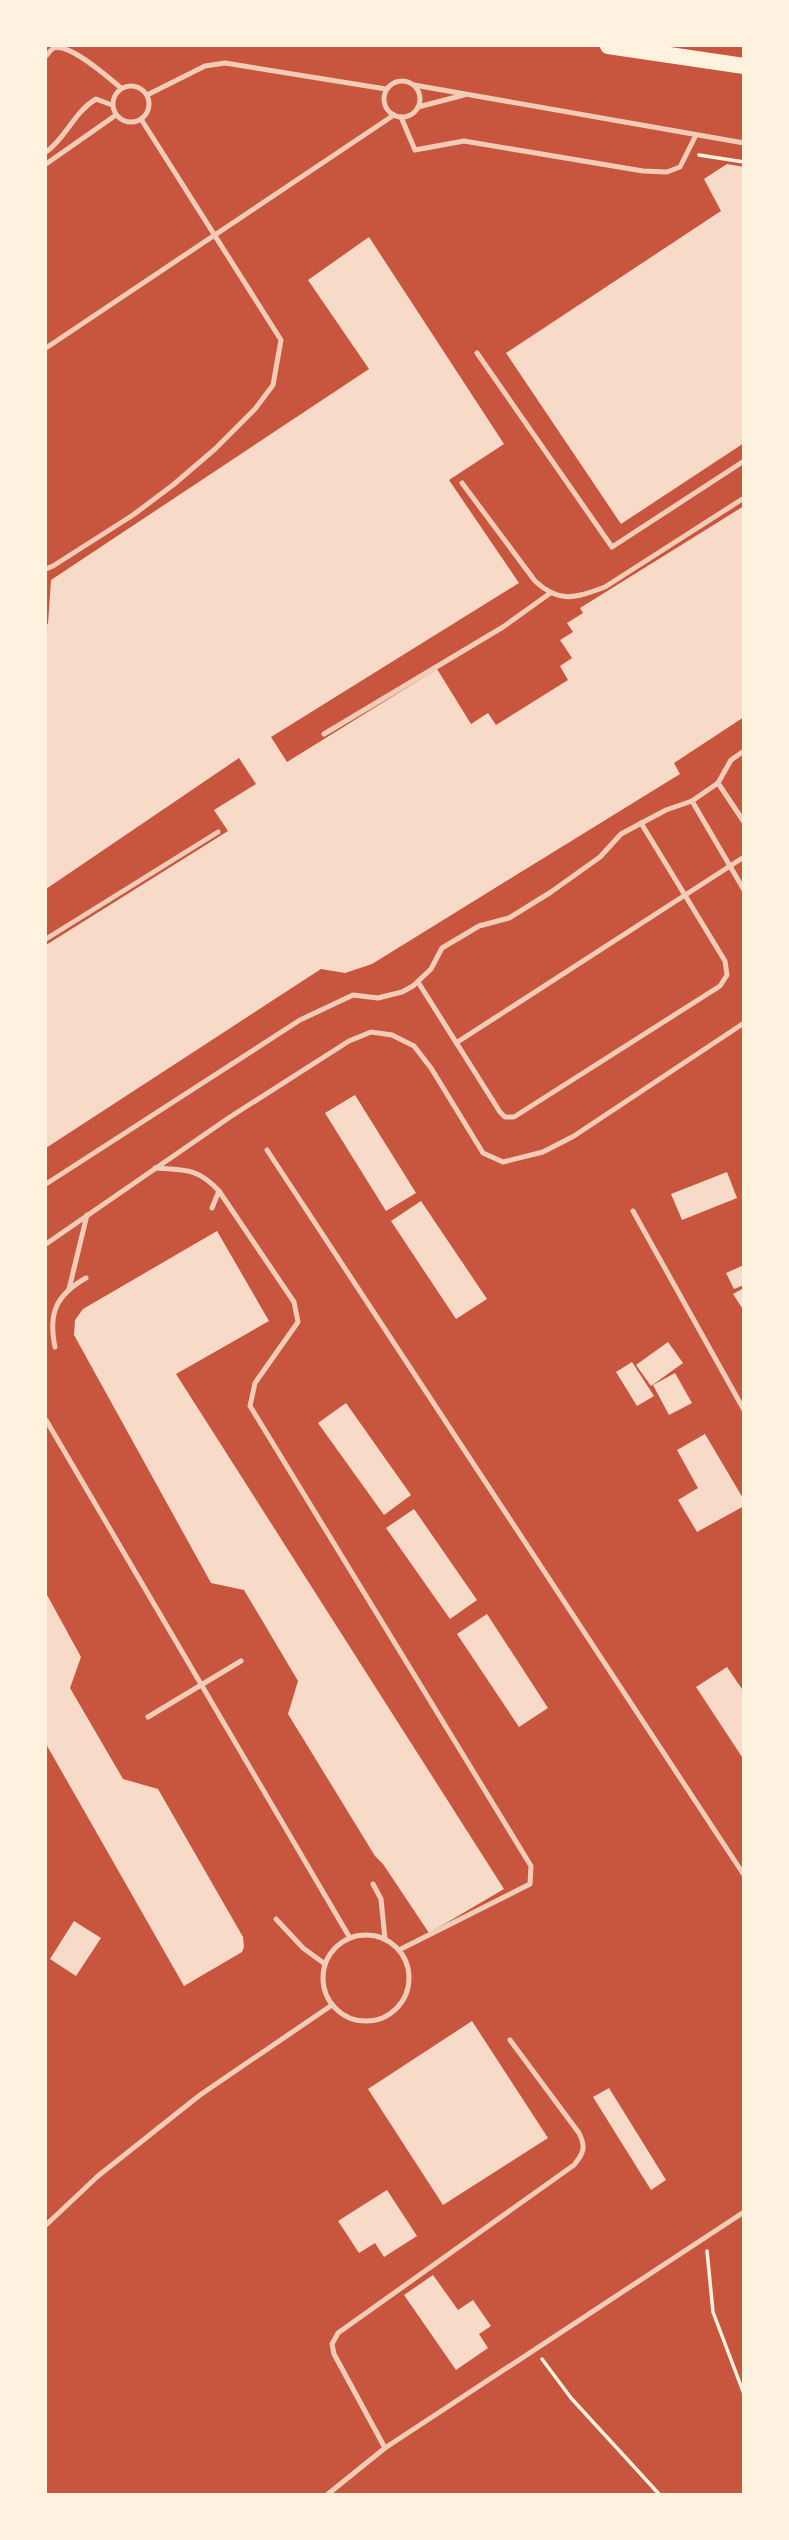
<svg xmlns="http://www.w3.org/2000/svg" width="789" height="2540" font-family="'Nunito Sans',sans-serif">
<rect width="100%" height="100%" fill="#c8553d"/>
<g fill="#f7dbc8">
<path d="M727 164 744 167V443L621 524 506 353 721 211 704 179Z"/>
<path d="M369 237 504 444 449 480 519 583 271 737 287 762 437 669 471 724 488 713 496 725 568 680 560 666 572 658 560 640 573 632 567 623 583 613 580 608 744 506V717L674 763 680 774 372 964 345 973 321 969 46 1148V945L228 831 214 810 256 784 239 758 46 889V625L48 624 51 580 369 369 308 280Z"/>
<path d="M355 1095 416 1193 386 1211 325 1113Z"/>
<path d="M727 1172 737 1198 682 1220 671 1194Z"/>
<path d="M421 1201 487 1299 456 1319 391 1221Z"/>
<path d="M217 1231 269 1321 176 1374 504 1889 429 1933 383 1864 375 1856 288 1714 298 1681 244 1590 211 1583 74 1335 75 1320 83 1309Z"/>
<path d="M744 1265V1285L734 1289 726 1273Z"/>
<path d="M744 1288V1311L733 1294Z"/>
<path d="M668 1342 683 1363 651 1386 636 1365Z"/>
<path d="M632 1362 654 1396 637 1406 616 1372Z"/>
<path d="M675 1373 692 1403 669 1415 653 1385Z"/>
<path d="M346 1403 411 1495 384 1515 318 1423Z"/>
<path d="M705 1434 744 1500V1506L697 1532 678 1500 698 1488 677 1450Z"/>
<path d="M414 1509 477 1600 450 1619 386 1528Z"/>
<path d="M46 1593 81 1657 70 1688 123 1779 158 1789 243 1937 244 1947 242 1952 184 1986 46 1744Z"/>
<path d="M487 1614 548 1708 519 1727 457 1634Z"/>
<path d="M727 1667 744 1692V1760L696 1687Z"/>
<path d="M74 1921 101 1938 76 1976 50 1959Z"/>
<path d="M472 2021 548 2138 443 2205 368 2089Z"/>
<path d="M609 2088 666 2180 651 2190 593 2097Z"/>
<path d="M387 2190 417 2236 384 2257 375 2243 359 2253 338 2221Z"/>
<path d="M433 2275 458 2310 473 2300 491 2326 479 2334 488 2348 456 2370 404 2295Z"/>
</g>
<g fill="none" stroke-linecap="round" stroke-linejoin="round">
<g stroke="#fff3e0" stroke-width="3.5">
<path d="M699 155 744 162"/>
<path d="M707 2251 713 2312 744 2394"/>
<path d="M542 2359 571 2398 659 2494"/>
</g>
<g stroke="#f1ccb7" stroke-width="5">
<path d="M46 56C48 54 51 49 54 48 70 43 109 78 121 88"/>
<circle cx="402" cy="99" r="18"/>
<path d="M414 85 744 143"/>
<circle cx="131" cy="104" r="18"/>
<path d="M147 95 205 66 225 63 386 89"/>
<path d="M418 107 464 95"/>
<path d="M401 117 415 150 464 141 643 171 667 172 680 167 696 135"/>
<path d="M46 152C66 138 74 112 96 99L112 105"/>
<path d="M46 164 116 115"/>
<path d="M46 348 394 115"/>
<path d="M477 353 612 547 744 461"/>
<path d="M462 483 535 581C560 604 575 598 605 587L744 498"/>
<path d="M46 569 53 566 133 515 173 485 215 449 255 409 273 385 281 340 141 119"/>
<path d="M324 734 503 627 549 594"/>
<path d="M718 783 744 822"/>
<path d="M692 801 744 890"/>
<path d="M46 939 218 832"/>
<path d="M418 982 500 1112 505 1117H514L720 986 727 975 725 961 641 823"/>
<path d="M456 1043 744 857"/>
<path d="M267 1150 744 1875"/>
<path d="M155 1168C185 1170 198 1168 219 1191L212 1208"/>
<path d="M46 1184 300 1020 353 995 378 998 402 992 413 986 431 969 442 948 479 926 509 918 551 892 600 857 621 834 666 810 692 801 718 783 731 760 744 751"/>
<path d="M219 1191 294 1302 298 1322 255 1383 250 1406 531 1866 530 1884 399 1950"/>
<path d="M633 1211 744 1410"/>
<path d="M46 1244 230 1117 349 1041 371 1032 392 1035 414 1046 431 1068 483 1153 503 1162 543 1152 574 1136 744 1023"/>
<path d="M69 1289 87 1215"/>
<path d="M55 1347C48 1313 56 1295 86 1278"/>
<path d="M46 1420 350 1938"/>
<path d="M148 1717 241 1661"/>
<path d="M373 1884 381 1899 385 1939"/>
<path d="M276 1919 303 1948 325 1964"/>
<circle cx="366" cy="1978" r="43"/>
<path d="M46 2225 98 2176 200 2095 332 2005"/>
<path d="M385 2448 334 2354 332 2344 338 2333 574 2165C584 2153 586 2147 579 2133L510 2040"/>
<path d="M328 2494 385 2448 744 2212"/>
</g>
<path stroke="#fff3e0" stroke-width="16" d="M608 46 744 66"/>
</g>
<rect width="789" height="2540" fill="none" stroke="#fff3e0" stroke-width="94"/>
</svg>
